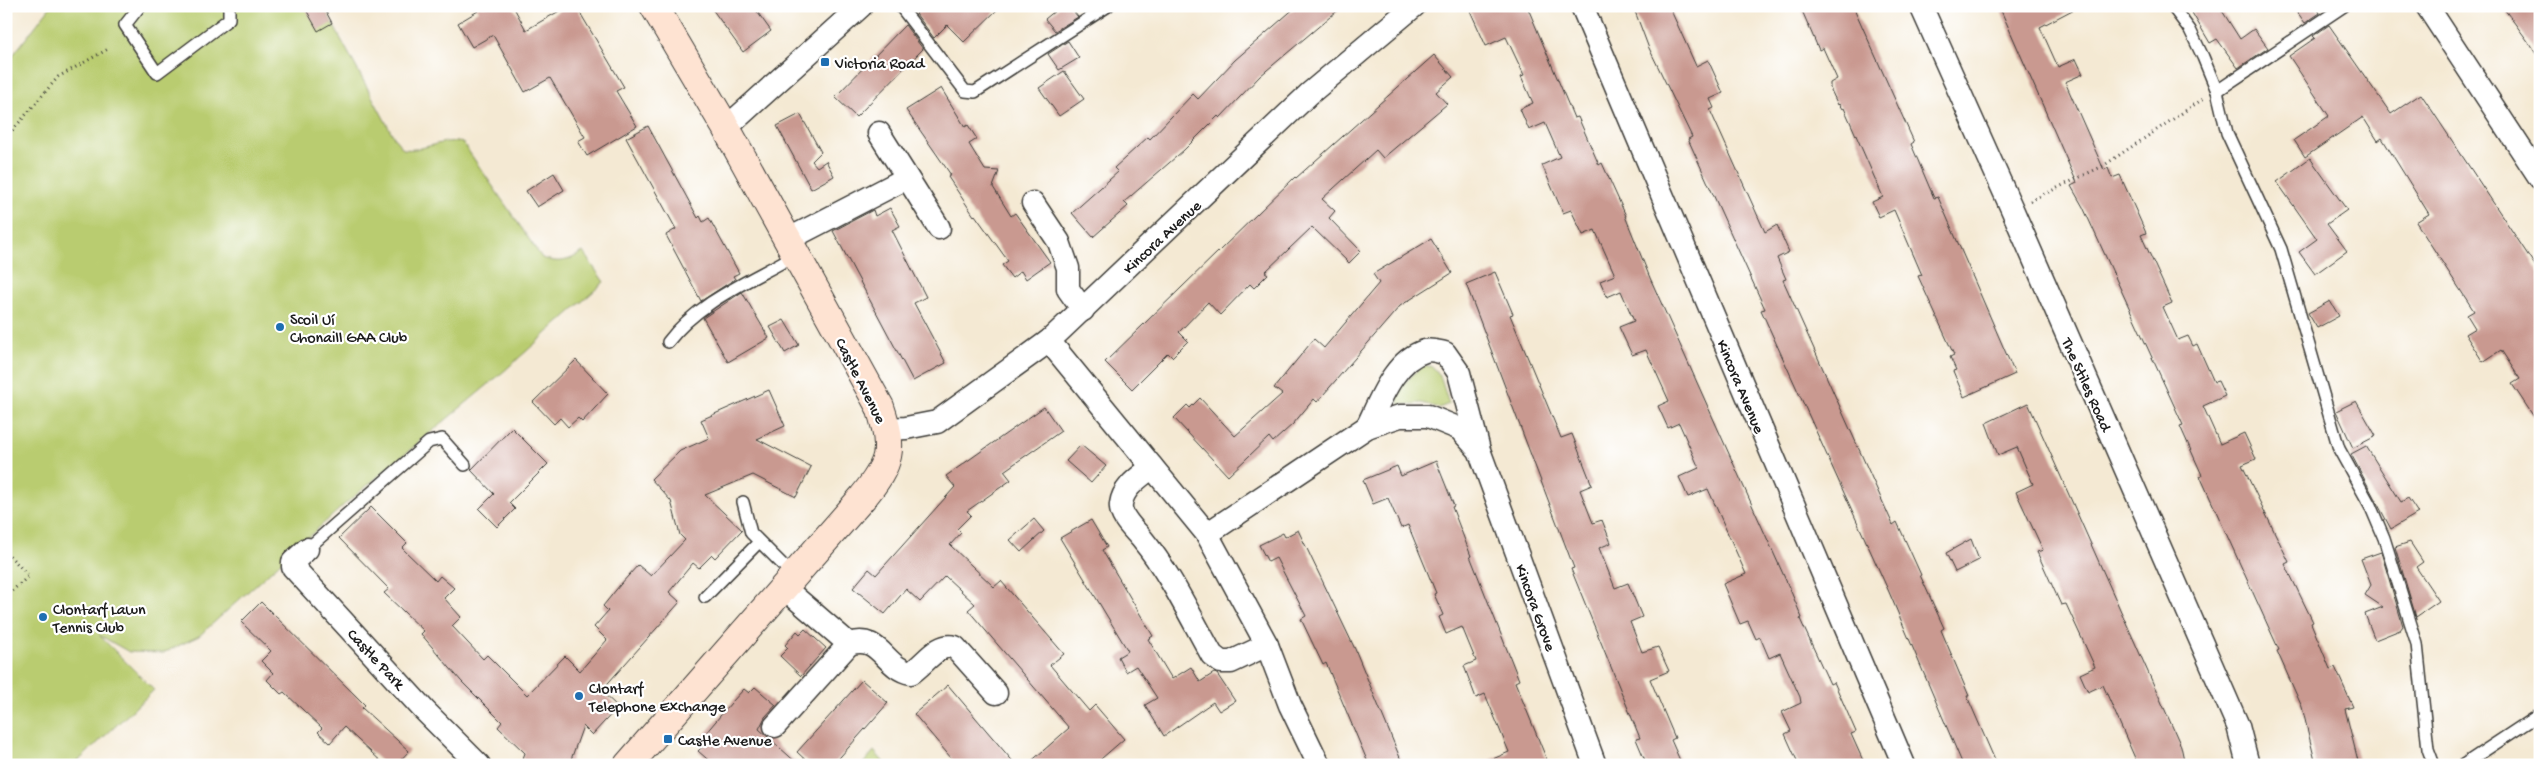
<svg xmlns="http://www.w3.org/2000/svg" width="2546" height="771" font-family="'Gochi Hand',sans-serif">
<rect width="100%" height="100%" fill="#fff"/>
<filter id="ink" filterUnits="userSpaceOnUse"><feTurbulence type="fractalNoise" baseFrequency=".02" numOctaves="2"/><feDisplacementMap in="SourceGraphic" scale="10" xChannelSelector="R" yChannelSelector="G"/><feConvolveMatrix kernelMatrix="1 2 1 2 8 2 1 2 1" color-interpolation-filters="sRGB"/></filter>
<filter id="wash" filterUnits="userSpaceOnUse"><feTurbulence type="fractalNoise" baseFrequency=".0096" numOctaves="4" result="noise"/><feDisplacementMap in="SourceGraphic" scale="20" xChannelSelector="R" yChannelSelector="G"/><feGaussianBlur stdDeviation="1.12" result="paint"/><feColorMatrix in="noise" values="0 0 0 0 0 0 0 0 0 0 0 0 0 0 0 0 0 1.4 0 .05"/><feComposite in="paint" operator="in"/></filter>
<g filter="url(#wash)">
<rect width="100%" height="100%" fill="#f4e9d3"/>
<g fill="#b9cc70" stroke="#6a7446">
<path d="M51 6H323L395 139 403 149C424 152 443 137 463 143L542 258C560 264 568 261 583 252L604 282 502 373 344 505 199 636 163 653 129 652 99 635 154 690 74 765H6V64Z"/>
<path d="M1422 365 1433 367 1440 376 1449 404 1439 408 1422 403 1400 405 1397 399 1400 388Z"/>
<path d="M874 751 886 765H862Z"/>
</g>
<g id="blocks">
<g fill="#c99990">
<path d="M304 6H323L332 23 318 31Z"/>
<path d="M475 6H513L526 30 568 6H576L624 87 616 91 637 126 587 156 578 141 585 137 550 78 525 92 493 35 472 47 458 23 478 11Z"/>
<path d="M710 6H753L771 31 743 52Z"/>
<path d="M924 6H1001L964 42 947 25 934 38 916 14Z"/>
<path d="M1061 6H1069L1078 17 1055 31 1045 19Z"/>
<path d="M1297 6H1343L1260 76 1220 118 1218 116 1184 150 1124 202 1128 206 1093 237 1072 213 1118 172 1114 168 1148 137 1150 139 1193 94 1198 99 1235 60Z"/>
<path d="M1468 6H1527L1574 118 1578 117 1599 165 1602 163 1626 216H1625L1650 278 1792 594 1802 618 1800 619 1830 684 1834 682 1856 732 1851 734 1865 765H1799L1785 734 1791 731 1782 712 1801 703 1800 697 1780 653 1769 658 1760 637 1756 639 1748 621 1740 624 1723 584 1746 574 1708 489 1688 497 1679 477 1699 468 1679 423 1668 428 1658 406 1669 401 1646 350 1632 355 1619 327 1634 321 1621 291 1607 297 1600 281 1615 275 1595 230 1583 235 1571 210 1563 213 1542 165 1560 157 1545 123 1529 130 1520 109 1533 103 1521 76 1524 75 1506 37 1486 46Z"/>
<path d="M1633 6H1669L1696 66 1708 60 1723 93 1710 99 1714 108 1710 110 1765 232 1777 225 1789 252 1777 258 1786 279 1783 280 1893 525 1897 522 1921 575H1920L1944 628 1941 630 1969 696H1967L1997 765H1963L1889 592 1761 310 1765 309 1688 139 1692 137 1648 46Z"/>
<path d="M1800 6H1853L1914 142 1911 144 1934 198 1938 197 2015 374 1964 397 1953 371 1956 370 1950 357 1954 355 1918 276 1922 275 1894 210 1879 217 1872 202 1883 197 1844 108 1842 109 1839 104 1838 105 1830 88V83L1837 79 1823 48 1819 50Z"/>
<path d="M1999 6H2080L2040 27 2058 67 2076 59 2083 74 2065 82 2104 170 2108 168 2112 178 2120 175 2146 233 2141 235 2172 303 2163 307 2178 340 2188 336 2193 346 2197 344 2214 382 2218 381 2225 396 2203 406 2220 444 2244 433 2256 459 2242 465 2289 562 2285 564 2313 622 2311 623 2330 669 2335 667 2353 707 2345 709 2359 765H2316L2302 707 2277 651 2279 650 2200 476 2202 475 2180 426 2183 425 2155 364 2083 207 2071 186 2077 183Z"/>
<path d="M2188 6H2219L2240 39 2254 29 2268 48 2238 68 2217 39 2210 43Z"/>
<path d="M2293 6H2316L2320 13 2305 23Z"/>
<path d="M2502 6H2540V60L2527 40Z"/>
<path d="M905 25 923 49 856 117 835 97Z"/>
<path d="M2329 25 2391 114 2421 94 2540 273V426L2512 384 2520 379 2501 350 2483 362 2465 334 2475 328 2467 315 2474 311 2416 222 2429 214 2382 138 2378 141 2363 117 2305 157 2294 140 2329 116 2289 56 2315 38 2313 36Z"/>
<path d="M1068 41 1079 58 1059 70 1048 54Z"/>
<path d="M1434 55 1453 77 1436 92 1447 104 1383 158 1376 150 1322 199 1335 211 1329 218 1361 251 1349 263 1312 227 1265 272 1268 274 1254 288 1250 284 1220 315 1208 302 1179 332 1188 341 1172 357 1168 353 1132 389 1105 362 1295 177 1296 178Z"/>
<path d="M1064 71 1084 99 1059 116 1039 88Z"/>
<path d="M941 88 965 127 968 125 977 139 969 144 985 170 999 171 993 187 1011 216 1015 213 1050 262 1026 279 1021 271 1012 278 1002 265 1008 261 975 215 974 216 948 177 951 175 906 110Z"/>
<path d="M800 114 821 152 812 161 817 167 826 161 834 176 811 189 777 126Z"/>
<path d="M648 126 698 218 700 216 703 222 709 218 739 273 733 276 735 279 701 301 666 235 676 229 626 138Z"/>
<path d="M2310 158 2347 210 2327 224 2347 251 2315 274 2299 252 2317 239 2277 182Z"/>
<path d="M554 173 564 190 537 207 526 191Z"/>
<path d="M890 208 900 226 892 230 926 297 914 303 946 363 913 381 833 231 873 210 875 216Z"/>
<path d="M1431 239 1452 273 1400 306 1317 402 1314 399 1293 424 1273 442 1269 437 1228 476 1174 418 1187 405 1190 408 1200 398 1235 436 1282 394 1274 388 1314 339 1324 348 1379 283 1373 274Z"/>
<path d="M1495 272 1513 314 1510 315 1561 438 1572 434 1592 485 1580 490 1593 523 1602 520 1611 543 1599 548 1615 588 1628 583 1642 617 1630 622 1642 652 1658 647 1669 671 1650 679 1675 738 1671 740 1682 765H1647L1636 739 1640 738 1571 569 1574 568 1466 284Z"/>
<path d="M742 292 769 338 728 362 703 318Z"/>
<path d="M2330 301 2339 316 2317 328 2308 313Z"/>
<path d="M784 320 799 345 785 353 770 327Z"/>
<path d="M576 360 608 394 582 422 578 418 568 427 560 418 554 424 533 402Z"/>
<path d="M769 390 785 426 757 439 811 467 796 497 753 475 705 495 742 530 715 558 712 555 699 568 693 563 669 592 680 602 601 691 618 707 592 735 583 726 569 765H531L522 761 525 753 498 727 502 722 461 681 421 634 424 631 384 593 389 589 339 538 371 507 407 543 402 548 436 581 440 576 454 588 444 598 461 617 452 626 483 659 487 655 527 695 565 656 580 671 607 640 594 627 608 611 603 606 620 585 638 565 651 576 685 540 680 535 671 501 651 479 680 451 709 438 701 420Z"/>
<path d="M2356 401 2376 436 2353 448 2336 411Z"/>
<path d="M2028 403 2181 746 2185 765H2138L2103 685 2088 692 2080 674 2095 667 2066 604 2061 605 2037 552 2043 550 2016 492 2033 484 2017 447 1998 455 1986 423Z"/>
<path d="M1044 407 1061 431 1004 471 1011 480 967 511 971 515 957 529 961 533 950 545 994 587 1001 581 1064 654 1050 665 1089 711 1095 705 1124 739 1094 765H1027L1069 728 968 610 975 604 945 576 920 602 906 589 885 614 853 588 869 569 876 575 955 487 946 476Z"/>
<path d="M512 428 548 464 509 503 515 509 497 527 479 509 494 494 471 470Z"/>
<path d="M1081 445 1106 466 1091 483 1066 461Z"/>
<path d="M2366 446 2401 502 2408 498 2418 513 2391 529 2351 454Z"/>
<path d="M1436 461 1454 506 1452 507 1471 556H1470L1519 680 1515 682 1549 765H1479L1509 752 1485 694 1476 698 1464 666 1476 661 1462 627 1446 634 1439 617 1443 615 1434 594 1436 593 1408 525 1401 528 1388 498 1373 504 1363 480 1397 466 1401 476Z"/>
<path d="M1034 519 1044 531 1021 552 1010 540Z"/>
<path d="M1091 520 1107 547 1102 550 1153 636 1148 639 1172 679 1191 667 1200 682 1214 673 1217 674 1235 701 1219 711 1213 702 1164 736 1145 705 1157 698 1136 666 1126 672 1118 657 1128 651 1060 538Z"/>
<path d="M1298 530 1355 649 1403 765H1369L1326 663 1323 665 1301 619 1306 616 1276 558 1268 562 1259 545 1283 533 1285 537Z"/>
<path d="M1971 539 1979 560 1955 572 1946 553Z"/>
<path d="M2410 542 2423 562 2416 567 2439 601 2416 617 2395 547Z"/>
<path d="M2381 552 2403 626 2400 630 2375 640 2365 614 2383 607 2365 595 2371 585 2361 559Z"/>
<path d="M261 602 365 705 362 708 409 751 396 765H385L344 727 330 743 318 732 322 728 284 692 281 694 267 680 273 673 261 661 271 651 241 622Z"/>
<path d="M805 629 826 648 801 676 780 656 788 648 785 645 797 631 800 634Z"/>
<path d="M862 680 888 703 833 765H811L797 752Z"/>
<path d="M948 685 986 730 1016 765H957L914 714Z"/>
<path d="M755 687 776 705 765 717 759 729 799 765H714L698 751 705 744 700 740 731 703 744 689 749 693Z"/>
</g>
</g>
</g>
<g filter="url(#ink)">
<use href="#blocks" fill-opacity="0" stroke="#3c3b37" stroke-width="1"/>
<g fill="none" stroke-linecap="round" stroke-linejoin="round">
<defs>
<g id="lane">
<path d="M140 6 125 25 157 73 229 19V6"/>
<path d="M900 6 965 91 975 92 1108 6"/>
<path d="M2172 6 2190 30 2203 57 2217 91 2227 133 2281 249 2339 449 2370 505 2384 538 2417 644 2428 749 2434 765"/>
<path d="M2217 91 2344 6"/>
<path d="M668 342C700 300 751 281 795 255"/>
<path d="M743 502 751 533 793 575"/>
<path d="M307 549 429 442 442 439 465 465"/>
<path d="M705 597 759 542"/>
<path d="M2463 765 2540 714"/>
</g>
<g id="street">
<path d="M1582 6 1904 765"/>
<path d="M1921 6 2012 209 2238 726 2248 765"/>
<path d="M2427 6 2540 178"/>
<path d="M726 128 861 6"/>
<path d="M879 133 939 228"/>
<path d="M1033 203 1059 242 1068 268V289L1083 310"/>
<path d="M787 240 907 178"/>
<path d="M1049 341 1207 534 1267 645 1290 705 1319 765"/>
<path d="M1367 427C1380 401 1394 360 1425 351 1431 349 1439 352 1445 353L1459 373 1478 446"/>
<path d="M887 429 906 428 937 422 1049 341 1309 94 1414 6"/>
<path d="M1152 467C1140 477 1123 487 1121 504 1119 517 1135 530 1142 539 1170 573 1190 616 1212 655L1221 662H1231L1267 645"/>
<path d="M1207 534 1367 427 1400 416H1428L1460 429 1479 450 1595 765"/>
<path d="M307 549 293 562V567L424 710 479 765"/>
<path d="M849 644C880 633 884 668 911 673 925 664 938 642 955 647L996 693"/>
<path d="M775 726 849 644 783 587"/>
</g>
<path id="secondary" d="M628 765 863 497C891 463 894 449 880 407L726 128 654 6"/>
</defs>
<use href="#lane" stroke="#3c3b37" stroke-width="14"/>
<use href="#street" stroke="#3c3b37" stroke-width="25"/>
<use href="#secondary" stroke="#3c3b37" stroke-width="30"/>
<g stroke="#3c3b37" stroke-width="3" stroke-dasharray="1 4" stroke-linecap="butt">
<path d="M6 138 58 77 110 48"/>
<path d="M2030 201 2103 166 2203 99"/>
<path d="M6 552 29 576 6 596"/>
</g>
<use href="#lane" stroke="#fff" stroke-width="11"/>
<use href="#street" stroke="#fff" stroke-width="22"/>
<use href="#secondary" stroke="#fee3d2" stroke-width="28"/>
</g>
</g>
<g fill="#1f6fb2" stroke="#fff" stroke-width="2">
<rect x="820" y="57" width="10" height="10" rx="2.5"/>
<circle cx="280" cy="327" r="5"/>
<circle cx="43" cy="617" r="5"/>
<circle cx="579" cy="696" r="5"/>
<rect x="663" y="734" width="10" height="10" rx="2.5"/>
</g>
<g text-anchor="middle" stroke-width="4.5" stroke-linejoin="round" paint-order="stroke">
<g font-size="16" fill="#1c1c1c" stroke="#fff" text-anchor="start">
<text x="835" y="68">Victoria Road</text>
<text x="290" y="324">Scoil Uí<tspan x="290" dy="18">Chonaill GAA Club</tspan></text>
<text x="53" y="614">Clontarf Lawn<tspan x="53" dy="18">Tennis Club</tspan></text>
<text x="589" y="693">Clontarf<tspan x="589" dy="18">Telephone Exchange</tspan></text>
<text x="678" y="745">Castle Avenue</text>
</g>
<g font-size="16" fill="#1c1c1c" stroke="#fff">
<text transform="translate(1161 236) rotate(-43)" y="6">Kincora Avenue</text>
<text transform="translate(862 380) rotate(63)" y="6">Castle Avenue</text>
<text transform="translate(2088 384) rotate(66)" y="6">The Stiles Road</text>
<text transform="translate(1742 386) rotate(67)" y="6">Kincora Avenue</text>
<text transform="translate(1537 607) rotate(70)" y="6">Kincora Grove</text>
<text transform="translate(377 658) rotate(47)" y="6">Castle Park</text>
</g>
</g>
<rect width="2546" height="771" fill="none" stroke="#fff" stroke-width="25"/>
</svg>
